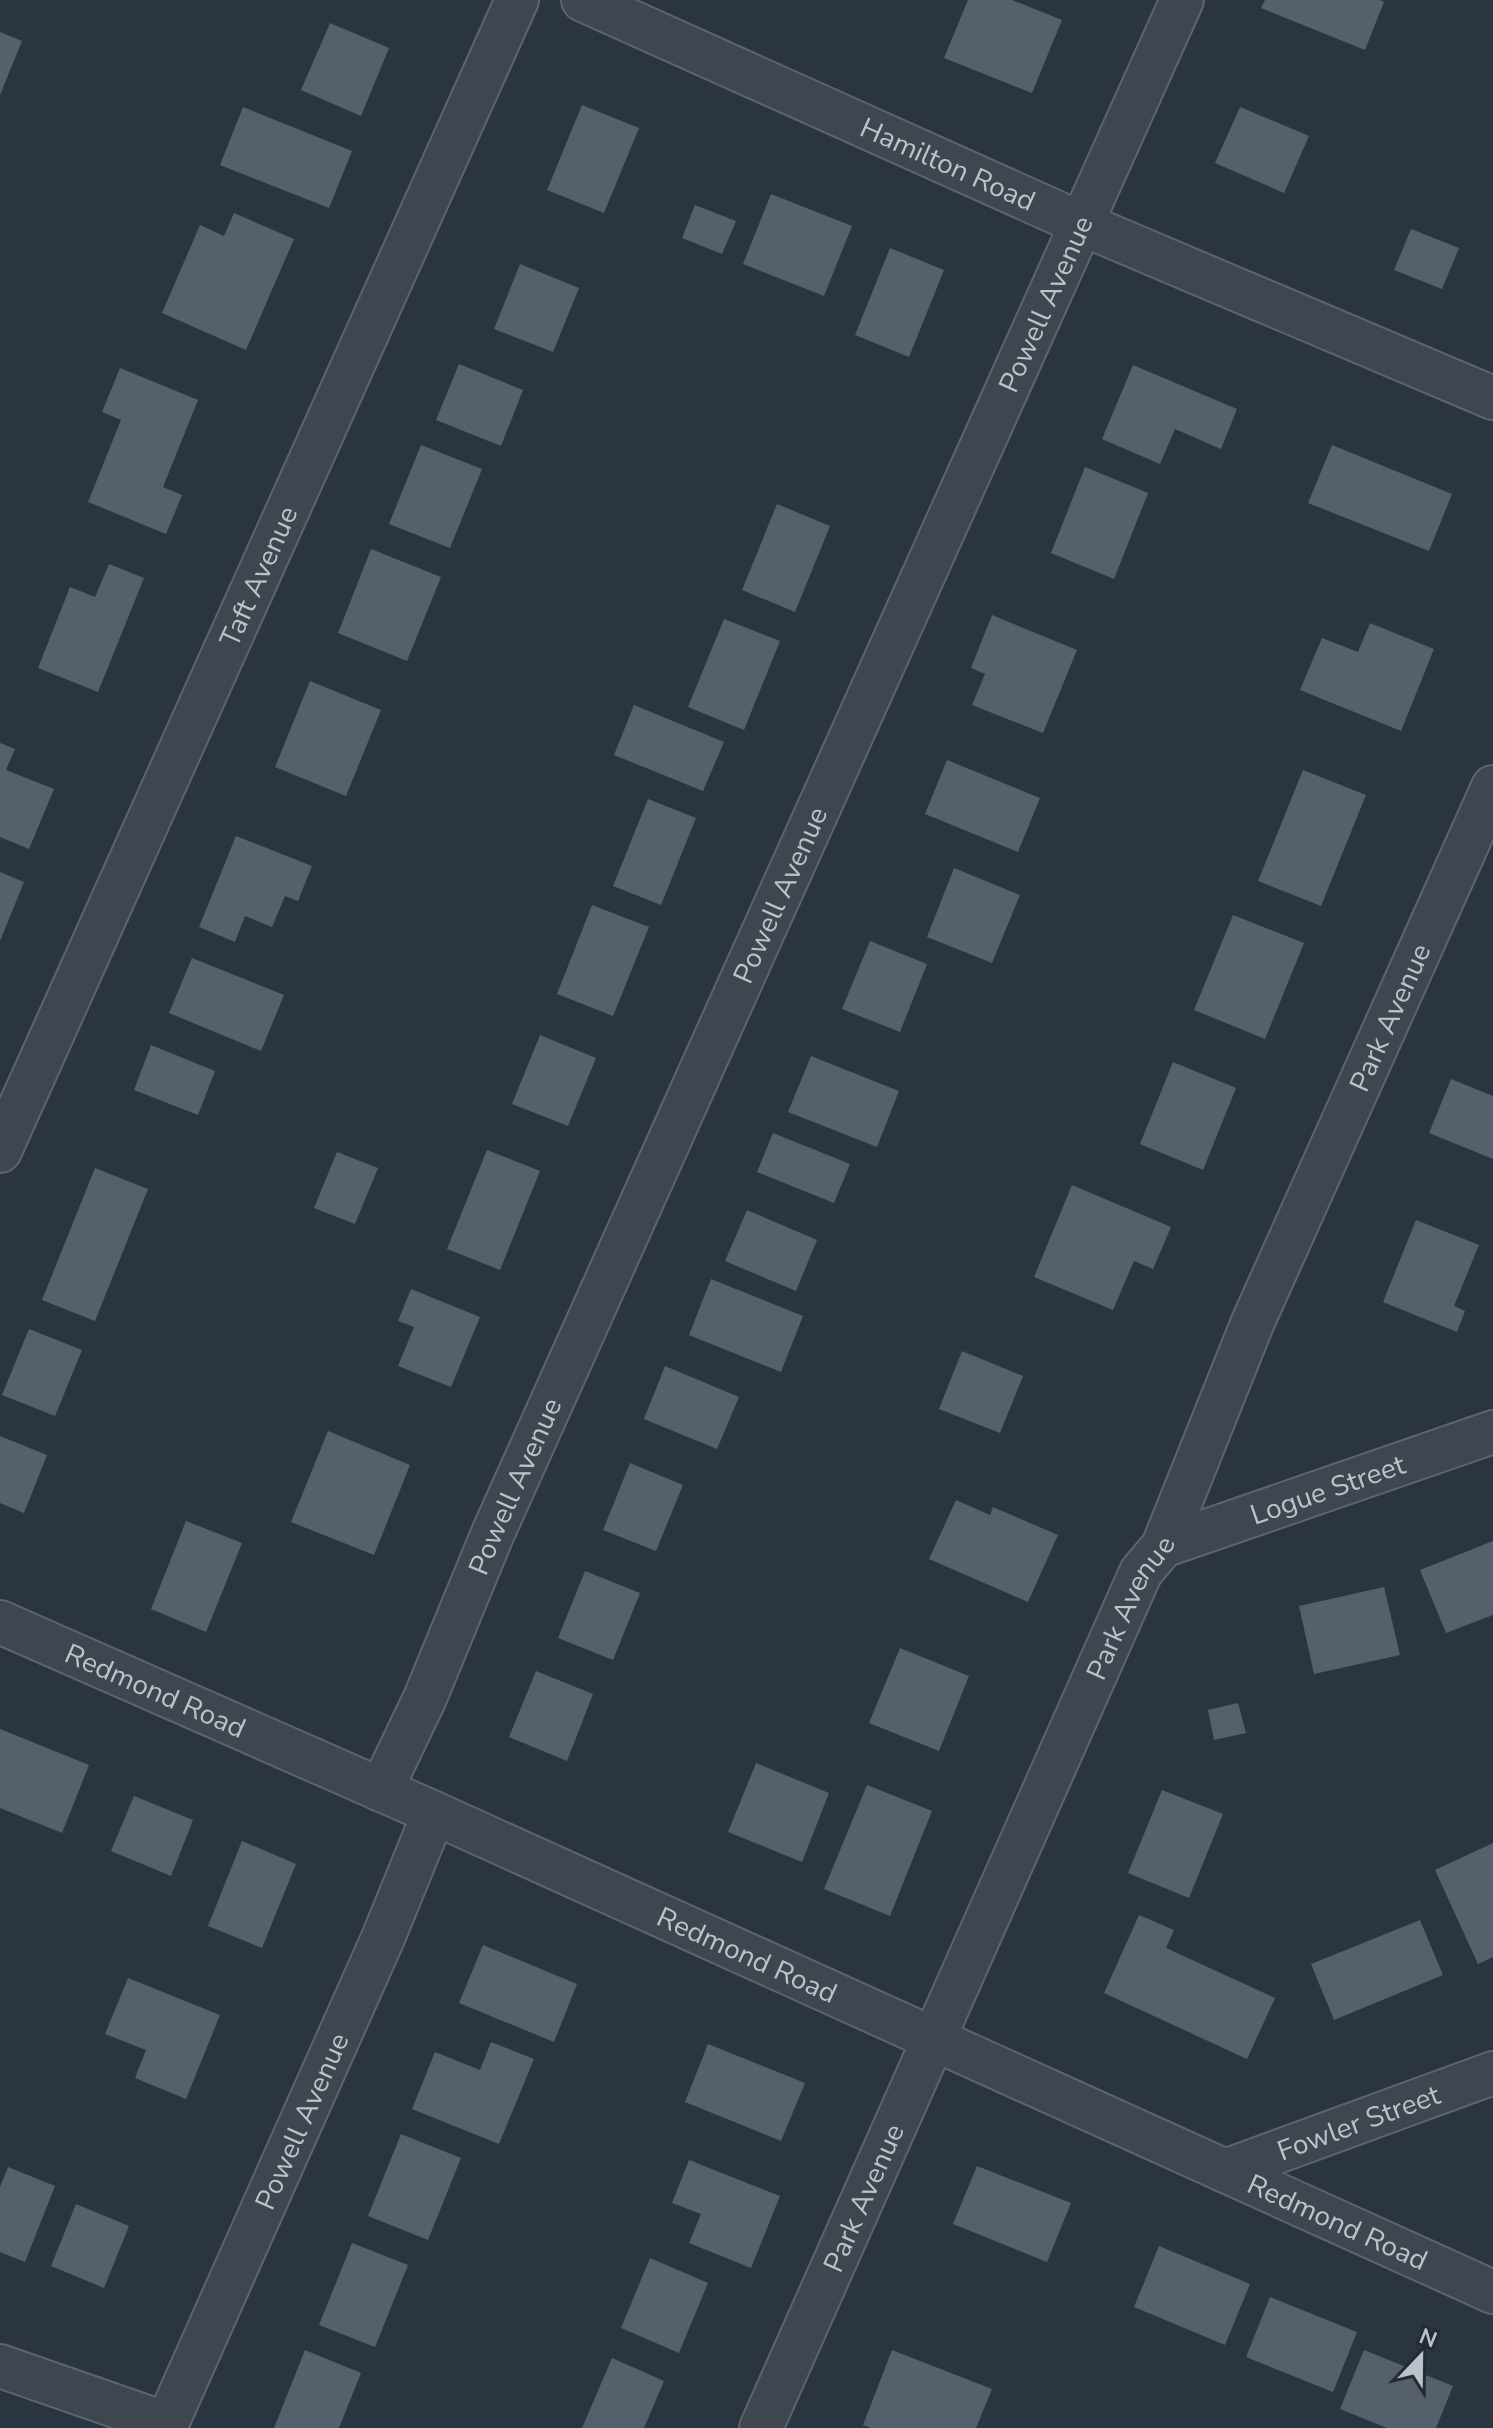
<svg xmlns="http://www.w3.org/2000/svg" width="1493" height="2428" font-family="'Nunito Sans',sans-serif">
<rect width="100%" height="100%" fill="#2a3540"/>
<g fill="#56606d">
<path d="M968 0H1012L1062 20 1032 93 944 58Z"/>
<path d="M1265 0H1380L1384 2 1365 50 1261 8Z"/>
<path d="M330 23 389 48 361 116 301 90Z"/>
<path d="M0 32 22 41 0 95Z"/>
<path d="M582 105 639 128 604 213 547 190Z"/>
<path d="M243 107 352 151 329 208 220 165Z"/>
<path d="M1240 107 1309 136 1284 193 1215 163Z"/>
<path d="M771 194 852 226 824 296 743 264Z"/>
<path d="M695 205 736 221 722 254 682 238Z"/>
<path d="M234 213 294 239 246 350 162 313 200 225 224 236Z"/>
<path d="M1411 229 1459 248 1442 289 1394 270Z"/>
<path d="M890 248 944 270 909 357 855 335Z"/>
<path d="M520 264 579 288 553 352 494 329Z"/>
<path d="M459 364 523 390 501 446 436 420Z"/>
<path d="M1133 365 1237 409 1221 449 1175 429 1160 464 1102 439Z"/>
<path d="M120 368 198 400 163 487 182 495 166 534 88 502 121 420 102 412Z"/>
<path d="M421 445 482 469 450 548 389 524Z"/>
<path d="M1332 445 1452 494 1429 551 1308 503Z"/>
<path d="M1085 467 1148 493 1114 579 1051 553Z"/>
<path d="M777 504 830 526 795 612 742 590Z"/>
<path d="M371 549 441 577 407 661 338 633Z"/>
<path d="M109 564 144 578 98 692 38 668 70 587 95 597Z"/>
<path d="M992 615 1077 650 1043 733 972 705 985 674 971 668Z"/>
<path d="M724 619 780 641 744 730 688 707Z"/>
<path d="M1370 623 1434 649 1401 731 1300 690 1322 638 1358 652Z"/>
<path d="M310 681 381 710 346 796 275 767Z"/>
<path d="M634 705 724 742 703 791 614 755Z"/>
<path d="M0 743 15 749 6 770 54 789 29 849 0 837Z"/>
<path d="M947 760 1040 798 1018 852 925 814Z"/>
<path d="M1303 770 1366 795 1321 906 1258 881Z"/>
<path d="M648 799 696 818 661 905 613 886Z"/>
<path d="M236 836 312 866 298 901 285 896 272 927 245 916 235 942 199 927Z"/>
<path d="M954 868 1020 895 992 963 927 937Z"/>
<path d="M0 872 24 882 0 941Z"/>
<path d="M592 905 649 927 613 1016 557 994Z"/>
<path d="M1233 915 1304 943 1265 1039 1194 1010Z"/>
<path d="M870 941 927 964 900 1032 842 1009Z"/>
<path d="M192 958 284 995 261 1051 169 1013Z"/>
<path d="M540 1035 596 1058 568 1126 512 1104Z"/>
<path d="M151 1045 215 1071 198 1115 134 1090Z"/>
<path d="M811 1056 899 1091 877 1147 788 1112Z"/>
<path d="M1173 1062 1236 1088 1203 1170 1140 1144Z"/>
<path d="M1451 1079 1493 1096V1159L1429 1133Z"/>
<path d="M773 1133 850 1164 834 1203 757 1172Z"/>
<path d="M487 1150 540 1171 500 1270 447 1249Z"/>
<path d="M337 1152 378 1168 355 1224 314 1208Z"/>
<path d="M95 1168 148 1189 95 1321 42 1300Z"/>
<path d="M1072 1185 1171 1227 1153 1269 1134 1261 1113 1310 1034 1277Z"/>
<path d="M747 1210 817 1240 796 1291 725 1261Z"/>
<path d="M1416 1220 1479 1245 1454 1306 1465 1311 1457 1332 1383 1302Z"/>
<path d="M711 1279 803 1316 781 1372 689 1335Z"/>
<path d="M411 1289 480 1317 451 1387 398 1366 414 1327 398 1321Z"/>
<path d="M29 1329 82 1350 55 1416 2 1395Z"/>
<path d="M962 1351 1023 1376 1000 1433 939 1409Z"/>
<path d="M665 1366 739 1397 717 1449 644 1419Z"/>
<path d="M328 1431 410 1465 374 1555 291 1522Z"/>
<path d="M0 1436 47 1455 24 1513 0 1503Z"/>
<path d="M630 1463 683 1485 656 1551 603 1530Z"/>
<path d="M956 1500 990 1515 993 1507 1058 1535 1028 1602 929 1559Z"/>
<path d="M186 1521 242 1543 206 1632 151 1609Z"/>
<path d="M1493 1541V1615L1446 1633 1420 1570Z"/>
<path d="M585 1571 640 1593 613 1660 558 1638Z"/>
<path d="M1384 1587 1400 1655 1314 1674 1299 1606Z"/>
<path d="M900 1648 969 1676 939 1751 869 1723Z"/>
<path d="M536 1671 593 1694 567 1761 509 1737Z"/>
<path d="M1238 1703 1246 1733 1214 1740 1208 1710Z"/>
<path d="M0 1729 89 1765 62 1833 0 1808Z"/>
<path d="M756 1763 829 1793 802 1862 728 1832Z"/>
<path d="M867 1785 932 1811 890 1916 824 1889Z"/>
<path d="M1162 1790 1223 1814 1189 1898 1128 1873Z"/>
<path d="M134 1796 193 1820 171 1876 111 1851Z"/>
<path d="M242 1841 296 1864 262 1948 208 1926Z"/>
<path d="M1493 1843V1957L1478 1964 1435 1870Z"/>
<path d="M1139 1915 1174 1930 1166 1948 1275 1998 1247 2059 1104 1993Z"/>
<path d="M1420 1920 1443 1975 1334 2020 1311 1964Z"/>
<path d="M483 1945 577 1984 554 2042 459 2003Z"/>
<path d="M128 1978 220 2015 186 2099 135 2078 146 2050 105 2034Z"/>
<path d="M491 2042 534 2059 499 2144 412 2109 435 2052 480 2070Z"/>
<path d="M708 2044 805 2083 781 2141 685 2102Z"/>
<path d="M401 2134 461 2158 428 2240 368 2216Z"/>
<path d="M689 2160 780 2196 751 2268 689 2243 701 2214 672 2203Z"/>
<path d="M977 2166 1071 2203 1047 2262 953 2224Z"/>
<path d="M8 2167 55 2186 25 2262 0 2252V2187Z"/>
<path d="M76 2204 129 2226 104 2288 51 2266Z"/>
<path d="M352 2243 408 2265 375 2347 319 2325Z"/>
<path d="M1159 2246 1250 2284 1225 2345 1134 2307Z"/>
<path d="M650 2258 708 2283 679 2353 621 2328Z"/>
<path d="M1270 2297 1357 2332 1333 2392 1246 2357Z"/>
<path d="M305 2350 361 2373 339 2428H274Z"/>
<path d="M892 2350 992 2389 976 2428H871L863 2425Z"/>
<path d="M1364 2350 1453 2386 1436 2428H1387L1340 2409Z"/>
<path d="M612 2358 664 2381 644 2428H582Z"/>
</g>
<g fill="none" stroke-linecap="round" stroke-linejoin="round">
<defs>
<g id="minor">
<path id="s1" d="M583 0 1082 224 1493 398"/>
<path id="s2" d="M0 1151 517 0"/>
<path id="s3" d="M1163 1546 1493 1432"/>
<path id="s4" d="M0 1622 434 1813 1493 2292"/>
<path id="s5" d="M381 1790 425 1698 493 1533 1182 0"/>
<path id="s6" d="M1225 2171 1493 2073"/>
<path d="M0 2366 167 2424"/>
<path id="s7" d="M165 2428 383 1938 434 1813"/>
<path id="s8" d="M761 2428 1141 1572 1163 1546 1252 1324 1493 787"/>
</g>
</defs>
<use href="#minor" stroke="#5c656d" stroke-width="46"/>
<use href="#minor" stroke="#3e4750" stroke-width="42"/>
</g>
<g text-anchor="middle" stroke-width="7" stroke-linejoin="round" paint-order="stroke">
<g font-size="28" fill="#bbc2ca" stroke="#222c36">
<text dy="10" stroke="none"><textPath href="#s1" startOffset="400">Hamilton Road</textPath></text>
<text dy="10" stroke="none"><textPath href="#s5" startOffset="1628">Powell Avenue</textPath></text>
<text dy="10" stroke="none"><textPath href="#s2" startOffset="630">Taft Avenue</textPath></text>
<text dy="10" stroke="none"><textPath href="#s5" startOffset="980">Powell Avenue</textPath></text>
<text dy="10" stroke="none"><textPath href="#s8" startOffset="1546">Park Avenue</textPath></text>
<text dy="10" stroke="none"><textPath href="#s5" startOffset="332">Powell Avenue</textPath></text>
<text dy="10" stroke="none"><textPath href="#s3" startOffset="174">Logue Street</textPath></text>
<text dy="10" stroke="none"><textPath href="#s8" startOffset="900">Park Avenue</textPath></text>
<text dy="10" stroke="none"><textPath href="#s4" startOffset="170">Redmond Road</textPath></text>
<text dy="10" stroke="none"><textPath href="#s4" startOffset="818">Redmond Road</textPath></text>
<text dy="10" stroke="none"><textPath href="#s7" startOffset="336">Powell Avenue</textPath></text>
<text dy="10" stroke="none"><textPath href="#s6" startOffset="142">Fowler Street</textPath></text>
<text dy="10" stroke="none"><textPath href="#s8" startOffset="252">Park Avenue</textPath></text>
<text dy="10" stroke="none"><textPath href="#s4" startOffset="1466">Redmond Road</textPath></text>
</g>
</g>
<g transform="translate(1421 2356) rotate(22)" stroke="#222c36" stroke-width="6" paint-order="stroke">
<path d="M0-6L14 30L0 20L-14 30Z" fill="#bbc2ca"/>
<text y="-12" font-size="22" font-weight="bold" text-anchor="middle" fill="#bbc2ca">N</text>
</g>
</svg>
